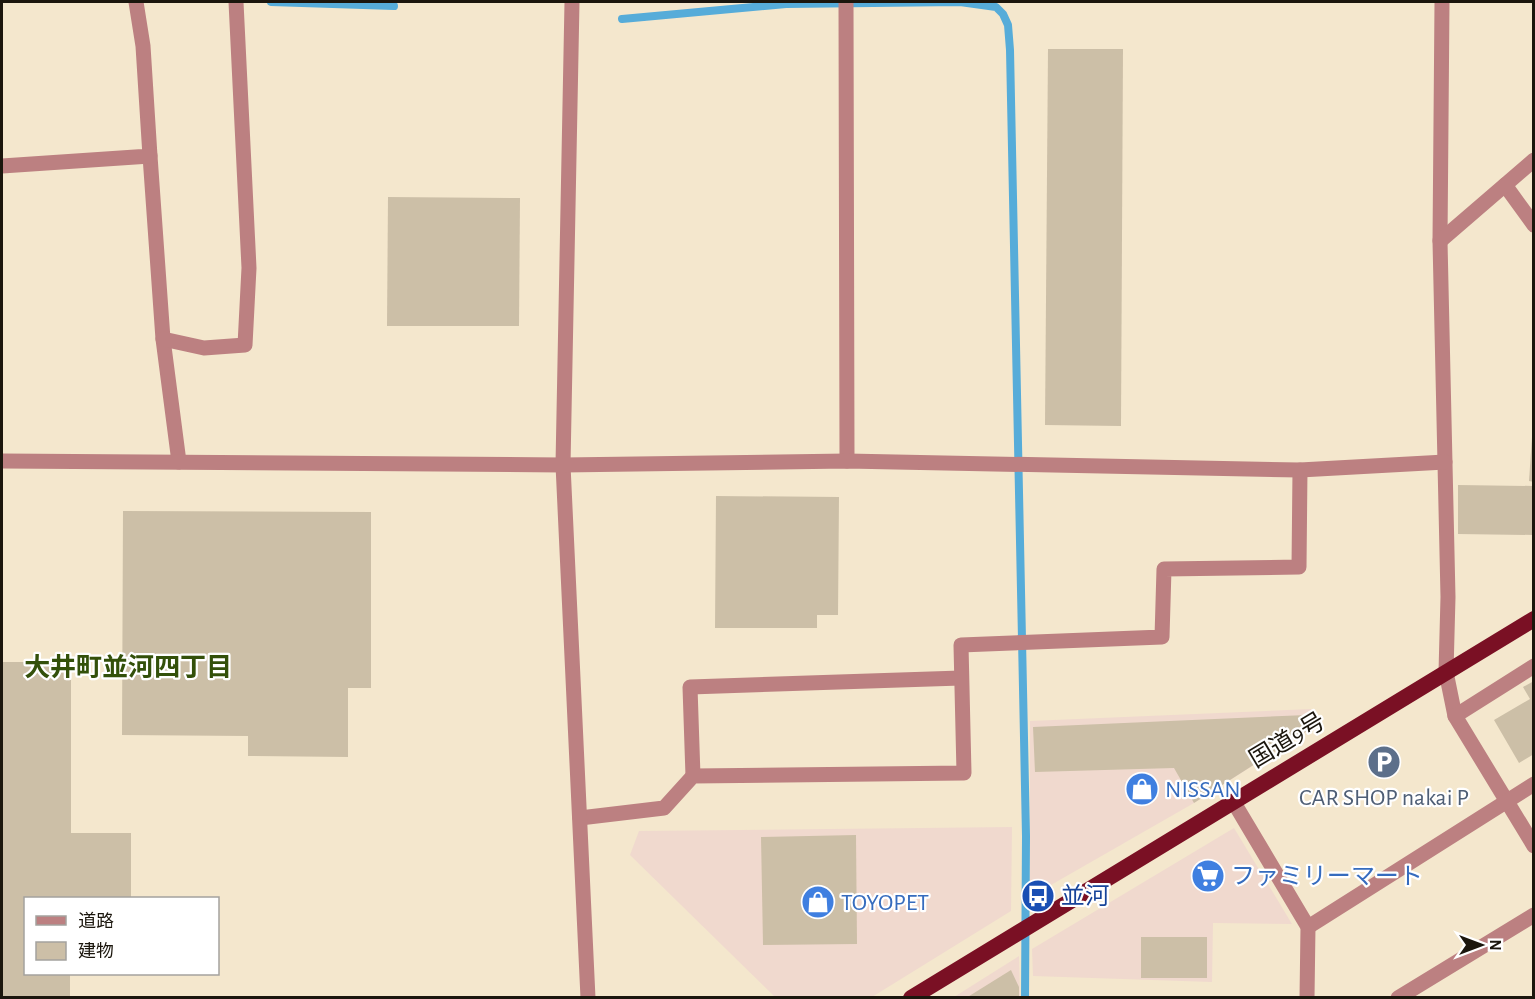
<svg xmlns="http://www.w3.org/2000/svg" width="1535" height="999" font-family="'Alegreya Sans','Noto Sans JP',sans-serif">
<rect width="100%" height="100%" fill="#f4e7cd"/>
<g fill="#f0d9ce">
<path d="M1311 709 1317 725 1194 803 1030 897V721Z"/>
<path d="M1012 827 1011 911 872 997H775L630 855 639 831Z"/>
<path d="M1234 828 1292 924 1213 923 1212 982 1033 976 1032 949Z"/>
<path d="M1019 956 1020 997H954Z"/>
</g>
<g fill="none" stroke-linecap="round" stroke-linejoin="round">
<g stroke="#56acd9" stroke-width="8">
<path d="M271 2 394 6"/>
<path d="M622 19 786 4 960 2 996 7 1003 14 1008 25 1010 50 1026 836 1025 998"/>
</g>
</g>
<g fill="#ccbfa7">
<path d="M1048 49H1123L1121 426 1045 425Z"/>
<path d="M388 197 520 198 519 326H387Z"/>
<path d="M1532 437H1534V482L1529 481Z"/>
<path d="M1458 485 1534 486V535L1458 534Z"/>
<path d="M716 496 839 497 838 615H817V628H715Z"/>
<path d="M123 511 371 512V688H348V757L248 756V736L122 735Z"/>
<path d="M2 662H71V833H131V898H26V974H70V998H2Z"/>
<path d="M1534 681V754L1519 763 1494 720 1530 699 1523 687Z"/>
<path d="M1307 715 1313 727 1194 803 1174 768 1035 772 1033 727Z"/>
<path d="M856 835 857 944 763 945 761 837Z"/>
<rect x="1141" y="937" width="66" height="41"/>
<path d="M1011 970 1019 987V998H966Z"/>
</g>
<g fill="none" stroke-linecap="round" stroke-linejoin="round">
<g stroke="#bc8081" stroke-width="15">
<path d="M846 2 847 461"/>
<path d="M1442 2 1440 241 1448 597 1446 672 1455 716 1534 846"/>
<path d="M150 156 163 339 179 462"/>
<path d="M2 166 150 156 143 46 136 2"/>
<path d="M1505 185 1534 225"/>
<path d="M1440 241 1534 160"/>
<path d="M163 339 204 348 245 345 249 268 236 2"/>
<path d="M1455 716 1534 666"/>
<path d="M693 776 690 687 961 678"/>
<path d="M1233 801 1308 927 1307 998"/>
<path d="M580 818 664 808 693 776 964 773 961 645 1162 637 1164 569 1299 567 1300 470"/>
<path d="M1308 927 1534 784"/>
<path d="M1398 998 1534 915"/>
</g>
<g stroke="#bc8081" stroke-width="15">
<path d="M572 2 563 465 588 998"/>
<path d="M2 461 563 465 847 461 1300 470 1445 462"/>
</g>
<path stroke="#7a1024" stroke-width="16" d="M911 998 1534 619"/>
</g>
<defs>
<symbol id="parking-disc" viewBox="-11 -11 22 22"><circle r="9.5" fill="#5c6f8a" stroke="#fff"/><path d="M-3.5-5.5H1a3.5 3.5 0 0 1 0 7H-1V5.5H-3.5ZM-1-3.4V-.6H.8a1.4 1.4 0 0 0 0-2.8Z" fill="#fff"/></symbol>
<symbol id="shop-disc" viewBox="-11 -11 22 22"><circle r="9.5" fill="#3f7fe0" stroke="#fff"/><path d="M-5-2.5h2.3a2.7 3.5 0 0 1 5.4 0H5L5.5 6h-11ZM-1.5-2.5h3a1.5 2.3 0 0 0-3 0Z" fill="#fff"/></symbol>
<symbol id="supermarket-disc" viewBox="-11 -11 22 22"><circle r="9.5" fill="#3f7fe0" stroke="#fff"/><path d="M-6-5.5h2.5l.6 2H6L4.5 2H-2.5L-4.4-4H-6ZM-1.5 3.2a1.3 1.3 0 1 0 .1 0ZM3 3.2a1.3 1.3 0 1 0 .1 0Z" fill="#fff"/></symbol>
<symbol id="bus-disc" viewBox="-11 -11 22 22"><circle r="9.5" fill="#1a4fb4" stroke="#fff"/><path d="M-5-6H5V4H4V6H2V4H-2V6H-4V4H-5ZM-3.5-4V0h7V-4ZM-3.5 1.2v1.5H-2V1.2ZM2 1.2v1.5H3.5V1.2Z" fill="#fff"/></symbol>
</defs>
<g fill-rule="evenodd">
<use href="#parking-disc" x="1365" y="743" width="38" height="38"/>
<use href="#shop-disc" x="1123" y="770" width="38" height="38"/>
<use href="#supermarket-disc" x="1189" y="857" width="38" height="38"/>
<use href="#bus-disc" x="1019" y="877" width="38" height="38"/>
<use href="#shop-disc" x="799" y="883" width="38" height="38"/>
</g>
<g text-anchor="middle" stroke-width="4.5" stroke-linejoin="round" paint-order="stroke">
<g font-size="24" fill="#1b160d" stroke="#fff">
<text transform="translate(1287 740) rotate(-31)" y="8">国道9号</text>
</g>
<g font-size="24" fill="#366cbe" stroke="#fff" text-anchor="start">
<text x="1165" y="797">NISSAN</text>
<text x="1231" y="884">ファミリーマート</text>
<text x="841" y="910">TOYOPET</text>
</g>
<g font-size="24" fill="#4e5e75" stroke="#fff">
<text x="1384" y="805">CAR SHOP nakai P</text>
</g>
<g font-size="24" fill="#164399" stroke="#fff" text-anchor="start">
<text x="1061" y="904">並河</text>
</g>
<g font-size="26" font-weight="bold" fill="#33500a" stroke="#fff">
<text x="128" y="676">大井町並河四丁目</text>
</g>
</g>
<rect width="1535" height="999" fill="none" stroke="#1b160d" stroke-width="6"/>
<rect x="24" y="897" width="195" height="78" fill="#ffffff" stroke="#a4a29e" stroke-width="1.5"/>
<rect x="36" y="916" width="30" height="9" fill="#bc8081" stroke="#a4a29e" stroke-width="1.5"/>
<text x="78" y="927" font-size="18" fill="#1b160d">道路</text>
<rect x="36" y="942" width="30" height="18" fill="#ccbfa7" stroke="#a4a29e" stroke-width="1.5"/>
<text x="78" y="957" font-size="18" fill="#1b160d">建物</text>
<g transform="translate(1481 945) rotate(90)" stroke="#ffffff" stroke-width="4.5" paint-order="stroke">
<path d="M0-4.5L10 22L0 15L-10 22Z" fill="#1b160d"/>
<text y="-9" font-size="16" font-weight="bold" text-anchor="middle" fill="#1b160d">N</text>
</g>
</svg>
